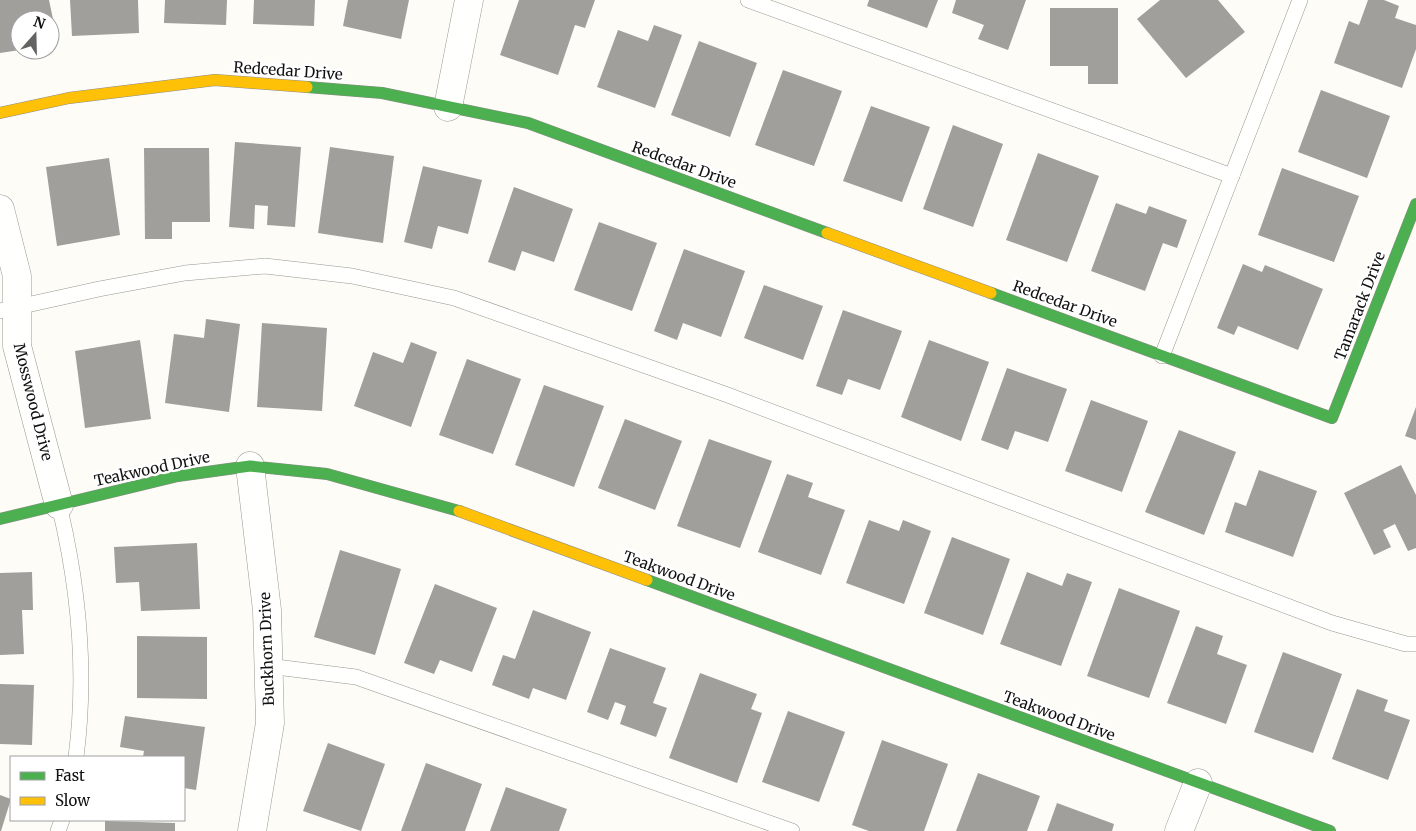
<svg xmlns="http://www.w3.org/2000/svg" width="1416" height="831" font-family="Merriweather,serif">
<rect width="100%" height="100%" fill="#fdfcf7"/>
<g fill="#a19f9c">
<path d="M0 0H49L58 43 50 44V20H20V50L0 53Z"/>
<path d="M70 0H138L139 33 72 36Z"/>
<path d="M165 0H227L226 25 164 23Z"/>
<path d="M254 0H315L314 26 253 24Z"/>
<path d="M348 0H409L401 39 343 26Z"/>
<path d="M519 0H595L585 28 575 25 558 75 500 55Z"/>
<path d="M869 0H938L927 28 867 6Z"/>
<path d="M956 0H1026L1008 50 978 39 984 25 952 13Z"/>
<path d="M1160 0H1218L1245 32 1186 78 1137 19Z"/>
<path d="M1368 0H1384L1399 6 1395 18 1416 25V49L1402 88 1334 63 1349 21 1359 25Z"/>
<path d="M1050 8H1118V84H1088V66H1050Z"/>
<path d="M654 25 682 35 655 108 597 87 618 30 648 41Z"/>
<path d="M699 41 757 63 730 137 671 115Z"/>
<path d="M783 70 842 91 814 166 755 145Z"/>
<path d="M1321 90 1390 116 1367 178 1298 152Z"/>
<path d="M871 106 930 127 902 202 843 181Z"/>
<path d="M953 125 1003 144 973 227 923 209Z"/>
<path d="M235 142 301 147 295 227 267 225 268 206 255 205 254 229 229 227Z"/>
<path d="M330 147 394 156 383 243 318 233Z"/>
<path d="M144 148H209L210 222H172V239H145Z"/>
<path d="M1038 153 1099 176 1067 262 1006 240Z"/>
<path d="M109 158 120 235 57 246 46 167Z"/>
<path d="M423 166 482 180 468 234 438 226 432 249 404 242Z"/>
<path d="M1282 168 1359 196 1334 262 1258 235Z"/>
<path d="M514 187 573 209 554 262 522 251 515 271 488 262Z"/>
<path d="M1116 203 1146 214 1149 206 1187 220 1177 248 1163 243 1145 291 1091 271Z"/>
<path d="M599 222 657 243 632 311 574 290Z"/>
<path d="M684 249 745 271 721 337 683 323 677 340 654 331Z"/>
<path d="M1243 264 1262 272 1265 265 1323 289 1298 350 1238 326 1234 335 1217 328Z"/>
<path d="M764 285 823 306 803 360 744 338Z"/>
<path d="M843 310 902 331 880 390 848 379 842 395 816 386Z"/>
<path d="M206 319 240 324 229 412 165 403 174 334 204 338Z"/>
<path d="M262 323 327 328 322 411 257 407Z"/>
<path d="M140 340 151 419 85 428 75 351Z"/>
<path d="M929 340 989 362 961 441 901 417Z"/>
<path d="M411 342 437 352 411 427 354 406 373 352 403 363Z"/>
<path d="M467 359 521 379 493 454 439 435Z"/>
<path d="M1007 368 1067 389 1048 442 1015 431 1008 450 981 440Z"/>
<path d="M544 385 604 406 574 487 515 465Z"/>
<path d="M1091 400 1148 421 1122 492 1065 471Z"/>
<path d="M1416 407V440L1405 436Z"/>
<path d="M625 419 682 441 655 510 598 488Z"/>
<path d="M1179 430 1236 452 1204 535 1145 512Z"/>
<path d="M709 439 772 461 740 548 677 526Z"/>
<path d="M1401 465 1416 495V548L1408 551 1395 524 1383 530 1391 547 1374 555 1344 493Z"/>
<path d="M1259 470 1317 491 1293 557 1225 532 1235 502 1246 506Z"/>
<path d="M787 474 813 483 808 497 845 510 821 575 758 552Z"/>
<path d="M869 520 899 531 903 520 931 531 904 604 846 583Z"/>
<path d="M952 537 1010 559 983 635 924 613Z"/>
<path d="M197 543 200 609 141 611 139 582 116 583 114 547Z"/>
<path d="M340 550 401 569 375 655 314 637Z"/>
<path d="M32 572 33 610H22L24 654 0 655V573Z"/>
<path d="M1027 572 1062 586 1067 573 1092 582 1061 666 1000 644Z"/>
<path d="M435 584 497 608 472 672 440 660 434 674 404 663Z"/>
<path d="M1119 588 1180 611 1149 698 1087 676Z"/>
<path d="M533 610 591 632 566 700 533 688 529 699 492 685 503 655 515 659Z"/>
<path d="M1196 626 1223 636 1217 654 1247 665 1226 724 1167 703Z"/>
<path d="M137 636 207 637V699L137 698Z"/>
<path d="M610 648 666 668 653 703 667 708 656 737 620 724 626 706 615 702 608 720 587 712Z"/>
<path d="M1283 652 1342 674 1313 753 1254 732Z"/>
<path d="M700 673 757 694 751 709 762 713 737 783 669 758Z"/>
<path d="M0 684 34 685 32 745 0 744Z"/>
<path d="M1357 689 1388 700 1384 711 1410 720 1388 780 1332 759Z"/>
<path d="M788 711 845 732 819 802 762 782Z"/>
<path d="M125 716 205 727 196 790 184 788V757H143L144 751 120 747Z"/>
<path d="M882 740 948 764 924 831H869L852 825Z"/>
<path d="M328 743 385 764 361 831 303 811Z"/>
<path d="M426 763 482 784 465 831H401Z"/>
<path d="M978 773 1040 796 1027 831H956Z"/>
<path d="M506 787 567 809 559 831H490Z"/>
<path d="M0 795 11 799 1 831H0Z"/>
<path d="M1057 803 1114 824 1112 831H1047Z"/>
<path d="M105 821 175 823V831H105Z"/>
</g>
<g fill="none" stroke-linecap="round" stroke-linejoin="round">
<defs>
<g id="lane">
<path d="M748 0 1232 176"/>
<path d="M0 311 99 289 185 273 265 266 352 276 454 298 725 394 1332 623 1406 644H1416"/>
<path d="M1162 356 1300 0"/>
<path d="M59 505C79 588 87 672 76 757"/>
<path d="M268 666 356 677 792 831"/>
<path d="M58 831 62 820"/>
</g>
<g id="street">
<path d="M448 107 469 0"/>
<path d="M0 209 17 276V346L59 505"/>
<path d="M250 466 267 610 270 723 252 831"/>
<path d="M1179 831 1198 783"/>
</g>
<g id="fast">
<path d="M307 87 382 93 528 123 827 233"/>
<path d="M991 293 1332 418 1416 204"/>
<path d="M0 519 178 476 250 466 327 474 459 511"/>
<path d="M647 580 1330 831"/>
</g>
<g id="slow">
<path d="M0 113 69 98 215 80 307 87"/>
<path d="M827 233 991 293"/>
<path d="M459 511 647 580"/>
</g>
</defs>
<use href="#lane" stroke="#979795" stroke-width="16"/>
<use href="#street" stroke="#979795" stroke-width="29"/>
<use href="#fast" stroke="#8e8d8b" stroke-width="12"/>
<use href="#slow" stroke="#8e8d8b" stroke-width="12"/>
<use href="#lane" stroke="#fffffe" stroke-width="15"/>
<use href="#street" stroke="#fffffe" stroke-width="28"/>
<use href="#fast" stroke="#4caf50" stroke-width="11"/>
<use href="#slow" stroke="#ffc107" stroke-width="11"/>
</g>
<g text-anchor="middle" stroke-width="5" stroke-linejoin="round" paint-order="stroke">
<g font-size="15" fill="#111" stroke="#fff">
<text transform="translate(288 71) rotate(4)" y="5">Redcedar Drive</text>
<text transform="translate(684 165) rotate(20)" y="5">Redcedar Drive</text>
<text transform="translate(1065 304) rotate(20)" y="5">Redcedar Drive</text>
<text transform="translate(1360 306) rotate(-69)" y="5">Tamarack Drive</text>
<text transform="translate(33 402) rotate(76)" y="5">Mosswood Drive</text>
<text transform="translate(152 469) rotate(-12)" y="5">Teakwood Drive</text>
<text transform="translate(679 576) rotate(20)" y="5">Teakwood Drive</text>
<text transform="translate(267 649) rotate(-92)" y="5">Buckhorn Drive</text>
<text transform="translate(1059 716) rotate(20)" y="5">Teakwood Drive</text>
</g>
</g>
<rect x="10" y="756" width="175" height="65" fill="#ffffff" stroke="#a0a0a0"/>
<rect x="20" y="772" width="25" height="8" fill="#4caf50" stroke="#a0a0a0"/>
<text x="55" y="781" font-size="15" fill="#111111">Fast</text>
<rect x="20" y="797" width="25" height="8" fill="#ffc107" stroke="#a0a0a0"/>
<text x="55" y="806" font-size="15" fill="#111111">Slow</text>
<g transform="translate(35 35) rotate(20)"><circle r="24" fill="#ffffff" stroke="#a0a0a0"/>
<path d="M0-4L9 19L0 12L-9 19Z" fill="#646362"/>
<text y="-8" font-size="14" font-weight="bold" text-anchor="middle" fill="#111111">N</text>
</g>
</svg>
